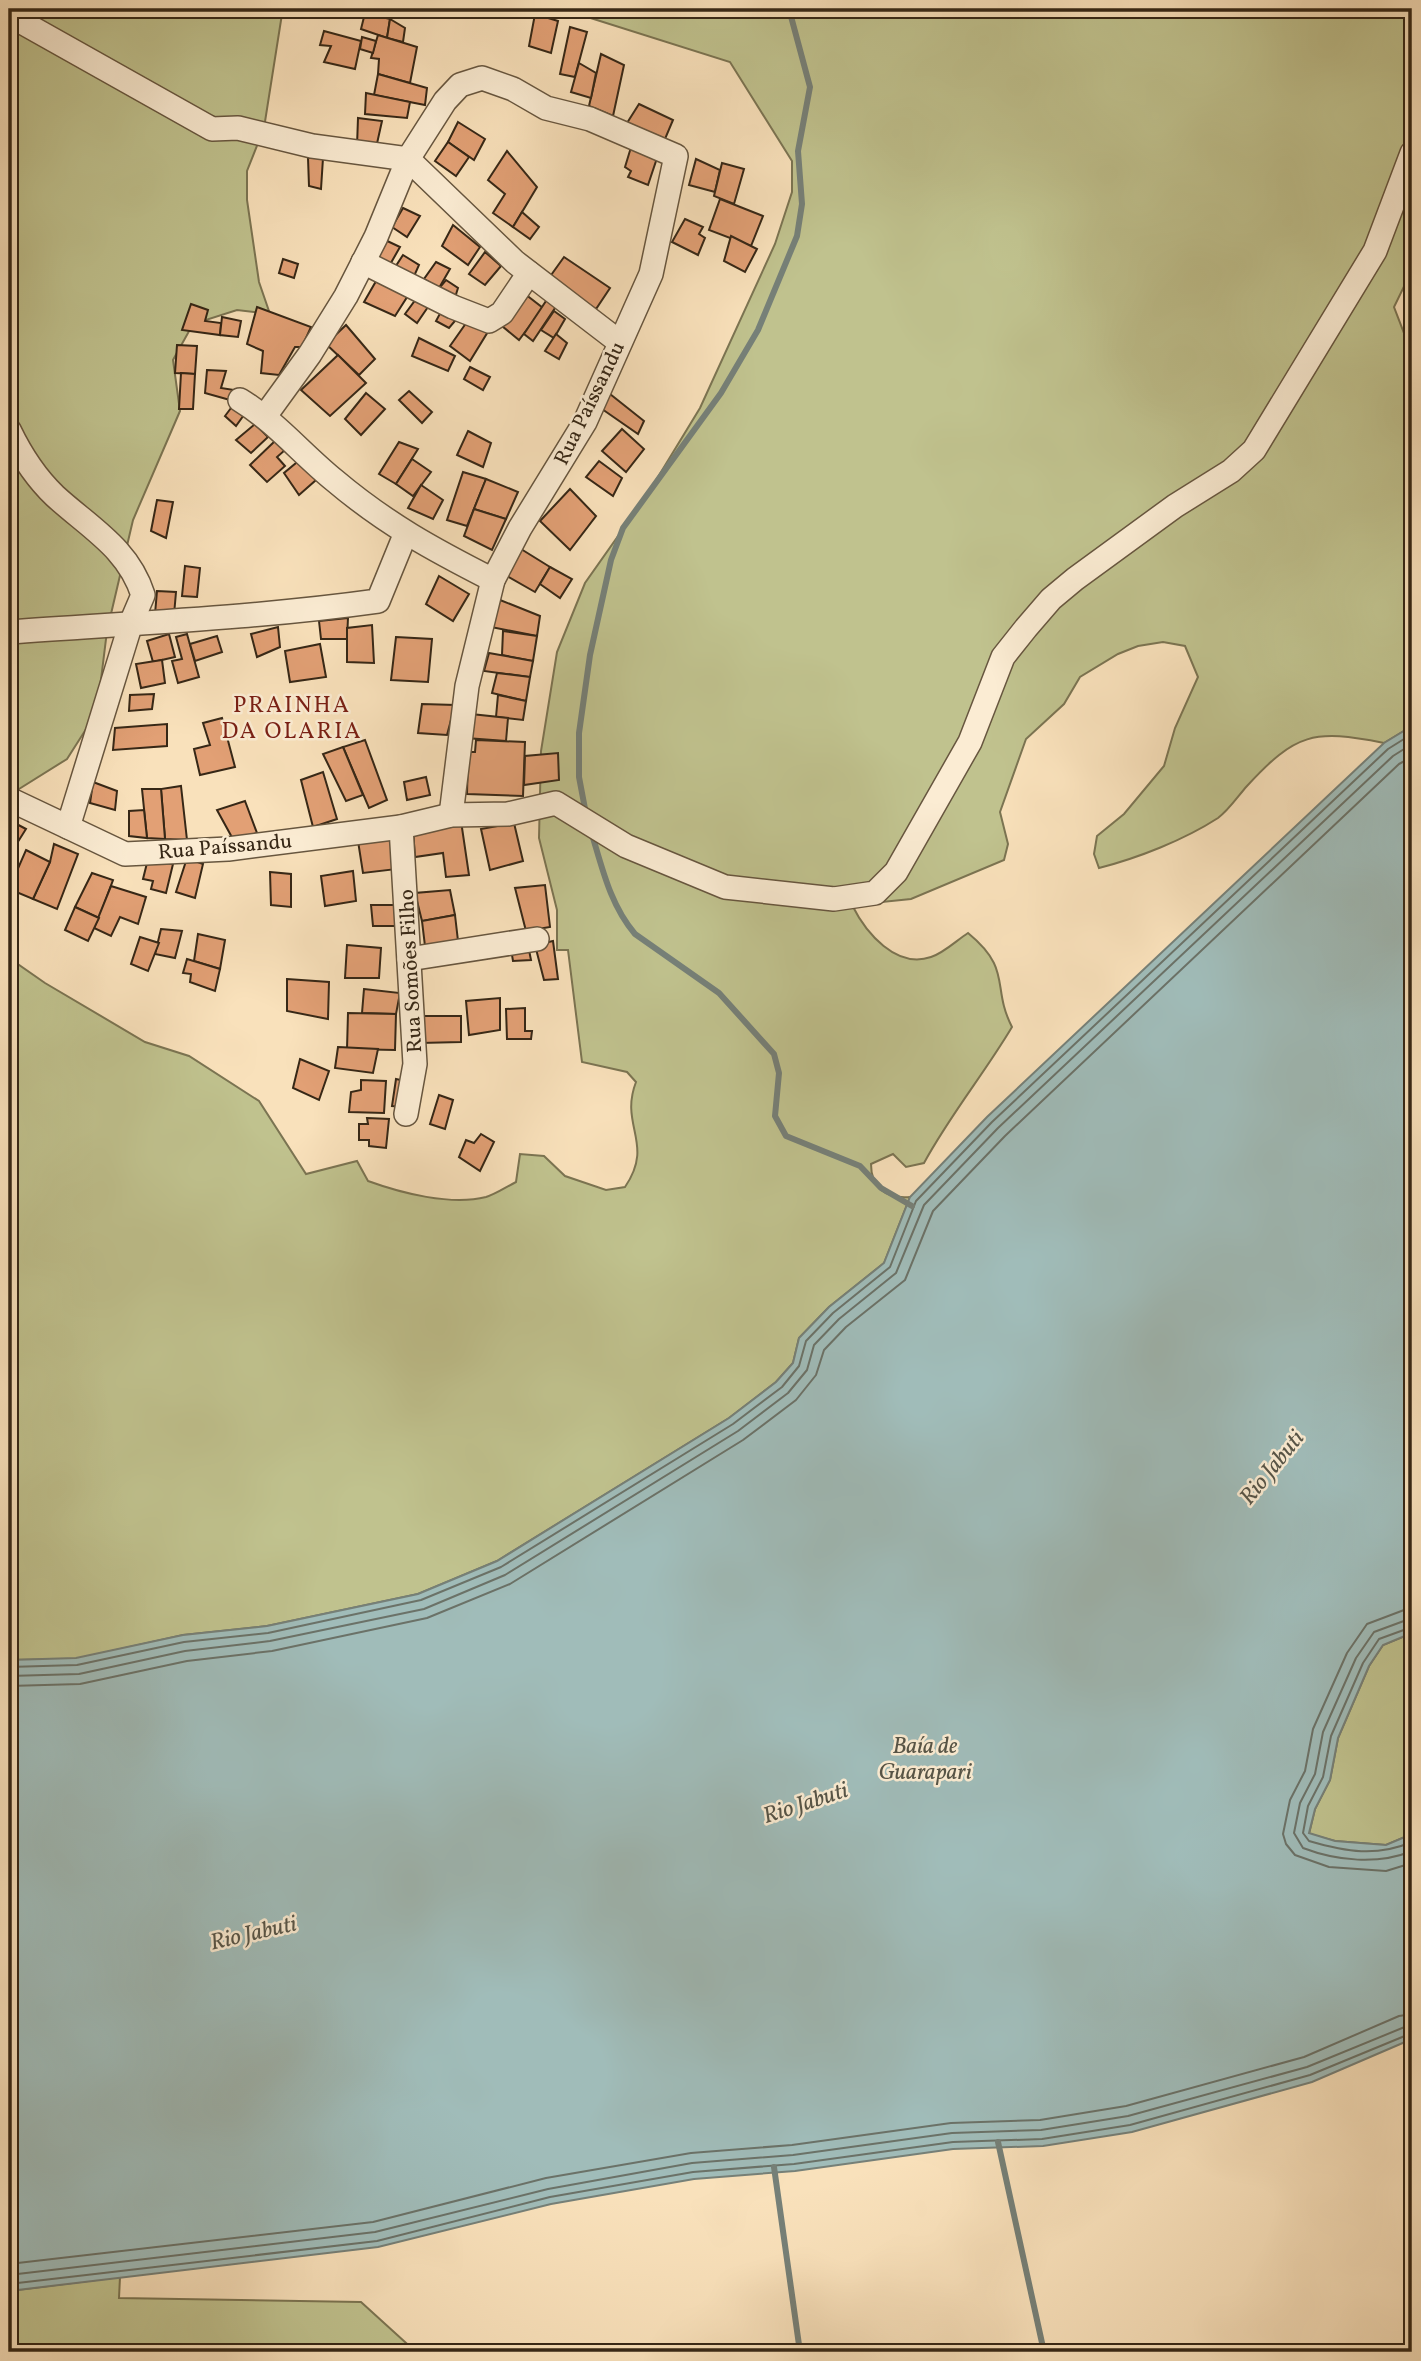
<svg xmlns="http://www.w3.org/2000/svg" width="1421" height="2361" font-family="Vollkorn,serif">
<rect width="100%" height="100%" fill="#f9e1bb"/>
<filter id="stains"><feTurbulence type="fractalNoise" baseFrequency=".00286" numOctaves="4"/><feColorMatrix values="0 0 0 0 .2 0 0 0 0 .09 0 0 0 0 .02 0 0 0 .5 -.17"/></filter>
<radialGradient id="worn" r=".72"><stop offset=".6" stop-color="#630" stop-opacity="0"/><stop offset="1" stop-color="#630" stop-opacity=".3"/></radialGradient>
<g fill="#c0c28e" stroke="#7b7452" stroke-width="2">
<path d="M9 9H274L282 14 264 128 247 171V200L259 282 270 314 237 310 193 324 173 360 180 411 133 520 107 631 97 712 67 759 19 789 9 787Z"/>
<path d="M562 9H1412V270L1394 307 1404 333 1412 339V726L1384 743C1313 729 1296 733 1247 786 1238 796 1229 810 1218 818 1184 840 1138 858 1099 868L1094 854 1097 836 1124 814 1164 766 1175 728 1198 677 1185 646 1163 642 1138 646 1118 654 1080 677 1064 704 1026 739 1000 812 1008 844 1004 860 911 899 852 905C866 933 896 969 931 957 944 953 957 940 968 933 1013 970 991 986 1012 1027 984 1074 950 1115 924 1163L906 1167 893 1154 871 1164C871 1188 886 1199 910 1197L884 1263 829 1307 799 1338 793 1363 776 1382 729 1418 497 1561 418 1594 267 1626 183 1635 76 1659 9 1660V958L45 983 145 1042 189 1056 259 1101 306 1174 357 1161 368 1181C401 1193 451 1206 486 1197 496 1194 506 1187 516 1182L520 1154 544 1156 565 1176 606 1190 625 1187C655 1143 619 1126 636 1082L627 1072 582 1062 568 950H557V910L539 838 541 751 557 652 585 583 647 495 700 408 775 244 792 192V161L730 62Z"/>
<path d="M1412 1633V1834L1386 1845 1335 1841 1309 1834 1315 1809 1330 1780 1338 1738 1369 1666 1383 1645Z"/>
<path d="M120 2277 119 2298 361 2302 416 2352H9V2291Z"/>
</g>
<path fill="#a0bcb9" stroke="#768078" stroke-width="2" d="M1412 726V1633L1383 1645 1369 1666 1338 1738 1330 1780 1315 1809 1309 1833 1335 1841 1386 1845 1412 1834V2039L1312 2082 1132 2132 1043 2146 953 2149 795 2171 694 2179 551 2204 378 2247 9 2291V1660L76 1658 183 1635 267 1626 418 1594 497 1561 729 1418 776 1382 793 1363 799 1338 829 1307 884 1263 910 1197 987 1117 1384 743Z"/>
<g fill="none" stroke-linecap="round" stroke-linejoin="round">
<g stroke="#6b7268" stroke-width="2">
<path d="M1412 1607 1367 1624 1347 1653 1313 1729 1305 1771 1290 1800 1283 1834 1286 1844 1295 1855 1329 1867 1386 1871 1412 1863"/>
<path d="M1412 1618 1374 1632 1356 1658 1323 1732 1315 1774 1300 1803 1294 1833 1303 1848C1337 1861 1378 1865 1412 1851"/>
<path d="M1412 1627 1379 1639 1363 1663 1331 1736 1323 1777 1308 1806 1303 1833 1309 1841C1347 1852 1376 1857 1412 1842"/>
<path d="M9 1667 77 1665 184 1642 268 1633 421 1600 501 1567 733 1424 782 1387 799 1366 806 1341 833 1313 890 1267 916 1201 992 1122 1388 749 1412 734"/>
<path d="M9 1676 79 1674 185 1651 270 1641 424 1609 505 1575 738 1431 788 1393 807 1370 814 1345 839 1319 896 1273 924 1205 998 1128 1393 756 1412 744"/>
<path d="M9 1686 80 1684 187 1661 272 1651 427 1618 510 1584 743 1440 796 1400 816 1375 824 1350 846 1327 905 1280 933 1211 1005 1136 1399 764 1412 757"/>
<path d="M9 2264 373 2222 546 2178 691 2153 792 2145 951 2123 1040 2120 1126 2106 1304 2057 1399 2016 1412 2014"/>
<path d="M9 2275 375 2232 548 2189 692 2163 793 2155 952 2133 1041 2130 1128 2116 1307 2067 1412 2024"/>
<path d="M9 2284 377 2241 550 2197 693 2172 794 2164 953 2142 1042 2139 1130 2125 1310 2075 1412 2033"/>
</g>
<g stroke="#768078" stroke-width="6">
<path d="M586 814 579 777V733L590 655 611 560 623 528 721 393 758 330 797 236 802 204 798 151 810 87 789 9"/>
<path d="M591 831C602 867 610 905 635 934L719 993 774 1054 779 1073 775 1116 786 1136 860 1166 881 1188 912 1206"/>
<path d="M998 2142 1044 2352"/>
<path d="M774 2167 800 2352"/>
</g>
</g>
<g fill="#e2a075" stroke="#362716" stroke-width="2">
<path d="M366 9H384L382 17 390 19 387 38 361 29Z"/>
<path d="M535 14 558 21 551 53 529 46Z"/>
<path d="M390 19 405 28 403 42 387 38Z"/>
<path d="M570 27 587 32 575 77 560 74Z"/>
<path d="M324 31 361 41 355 69 324 62 331 46 320 45Z"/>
<path d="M378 35 417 47 410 83 378 74 379 59 371 58Z"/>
<path d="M362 37 376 41 373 53 360 49Z"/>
<path d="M601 54 624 65 613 116 589 106Z"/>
<path d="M579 63 596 73 591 98 571 92Z"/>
<path d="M378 74 427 88 425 105 374 95Z"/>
<path d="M366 93 410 102 407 118 365 114Z"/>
<path d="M639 104 673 120 665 139 627 123Z"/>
<path d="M358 118 382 121 376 148 357 146Z"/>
<path d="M458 122 485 139 474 160 448 142Z"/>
<path d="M448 142 469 157 456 176 435 161Z"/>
<path d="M632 144 658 155 648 185 628 177 631 171 625 167Z"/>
<path d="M507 151 537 187 513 227 493 213 505 194 488 180Z"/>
<path d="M308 158H323L321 189 309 186Z"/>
<path d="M696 159 720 170 715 192 689 185Z"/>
<path d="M722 163 744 169 734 204 714 196Z"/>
<path d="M720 199 763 216 751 246 709 230Z"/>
<path d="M403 208 420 216 407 237 392 227Z"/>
<path d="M522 212 539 227 530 239 513 227Z"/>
<path d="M685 219 703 227 699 234 705 238 698 255 672 242Z"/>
<path d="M453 225 480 247 468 265 442 246Z"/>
<path d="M731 236 757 249 745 272 724 261Z"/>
<path d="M383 239 400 247 388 268 374 259Z"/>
<path d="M485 252 501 266 485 285 469 274Z"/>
<path d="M403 255 419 265 411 283 392 272Z"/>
<path d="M564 257 610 288 596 309 549 278Z"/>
<path d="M283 259 298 264 294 278 279 273Z"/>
<path d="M436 262 450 269 439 288 424 279Z"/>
<path d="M379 276 409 294 395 316 364 302Z"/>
<path d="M446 280 458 288 453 304 435 293Z"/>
<path d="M525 294 543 308 519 340 502 326Z"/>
<path d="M419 295 430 304 417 323 405 314Z"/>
<path d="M548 298 557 305 533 341 524 334Z"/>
<path d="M191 304 208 310 205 321 221 323 220 335 182 330Z"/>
<path d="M444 306 460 315 449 328 436 321Z"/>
<path d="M257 307 311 327 302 347H295L279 375 261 373 263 351 247 344Z"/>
<path d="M554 311 565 319 554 338 541 330Z"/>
<path d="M222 317 241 321 238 337 220 335Z"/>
<path d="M469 319 489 330 470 361 450 346Z"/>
<path d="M346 325 375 359 359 375 326 344Z"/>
<path d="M556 334 567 343 559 359 545 351Z"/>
<path d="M419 338 455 356 448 371 412 356Z"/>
<path d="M177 345 197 346 195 374 175 373Z"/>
<path d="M338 355 366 383 330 416 301 390Z"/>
<path d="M470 367 490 377 483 390 464 379Z"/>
<path d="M207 370 226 371 221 388 234 390 230 400 205 393Z"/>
<path d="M181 373 195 374 193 409H179Z"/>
<path d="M409 391 432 412 422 423 399 400Z"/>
<path d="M366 393 385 409 361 435 345 419Z"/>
<path d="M610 394 644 421 638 434 602 409Z"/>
<path d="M234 404 246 412 236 426 225 416Z"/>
<path d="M255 424 268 437 251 453 236 440Z"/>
<path d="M622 429 644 449 626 472 602 451Z"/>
<path d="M468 431 491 443 483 467 457 455Z"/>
<path d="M276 440 285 450 277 457 285 466 267 482 250 465Z"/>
<path d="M399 442 418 449 396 484 379 474Z"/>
<path d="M302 458 316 480 299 495 284 473Z"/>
<path d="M412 459 431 472 413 496 396 484Z"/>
<path d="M599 461 622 478 613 496 586 477Z"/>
<path d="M463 472 486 479 467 526 447 520Z"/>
<path d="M486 479 518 492 506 519 474 509Z"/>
<path d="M421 485 443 500 433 519 408 508Z"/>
<path d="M570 489 596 516 570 550 540 521Z"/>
<path d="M157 500 173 502 166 538 151 531Z"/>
<path d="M474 509 506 519 492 550 464 536Z"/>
<path d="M521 549 550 567 535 592 507 576Z"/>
<path d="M185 566 200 568 197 597 182 596Z"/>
<path d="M550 567 572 579 560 598 540 584Z"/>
<path d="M439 576 469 594 453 621 426 604Z"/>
<path d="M157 591 176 592 174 615 155 614Z"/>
<path d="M500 600 540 616 537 636 491 627Z"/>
<path d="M348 618 347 639H321L319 621Z"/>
<path d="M372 625 374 663 347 662V628Z"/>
<path d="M278 627 280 647 257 657 251 634Z"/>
<path d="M503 631 537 636 533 661 502 655Z"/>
<path d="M169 634 175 657 153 662 147 641Z"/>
<path d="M187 634 199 677 178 683 172 661 182 659 176 637Z"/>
<path d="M217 636 222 652 195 661 190 644Z"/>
<path d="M396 637 432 639 428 682 391 680Z"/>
<path d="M320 644 326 677 290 682 285 651Z"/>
<path d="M489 653 533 661 530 677 484 671Z"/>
<path d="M162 660 165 683 141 688 136 664Z"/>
<path d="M497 673 530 677 526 701 492 693Z"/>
<path d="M154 694 152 709 129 711 130 695Z"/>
<path d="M498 695 526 701 523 720 496 717Z"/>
<path d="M422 704 455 705 447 735 418 733Z"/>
<path d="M471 714 508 718 506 741 466 738Z"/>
<path d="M222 718 235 767 200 775 194 749 210 745 203 723Z"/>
<path d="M167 724V746L113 750 115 728Z"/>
<path d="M365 740 387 800 369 808 343 747Z"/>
<path d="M476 740 525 742 523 796 467 794 468 752H475Z"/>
<path d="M343 747 363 795 346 801 323 754Z"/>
<path d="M558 753 559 780 524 785 525 756Z"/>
<path d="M323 772 337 819 313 827 301 780Z"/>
<path d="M426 777 430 795 407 800 404 782Z"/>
<path d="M93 782 117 791 115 810 90 803Z"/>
<path d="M181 786 187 840 165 839 161 789Z"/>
<path d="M142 789H161L165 839 147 838Z"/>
<path d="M245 801 257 833 234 841 217 810Z"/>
<path d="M144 810 147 838 129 836V811Z"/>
<path d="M9 820 26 829 9 856Z"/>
<path d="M461 821 469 875 446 877 443 853 415 857 413 830Z"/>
<path d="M514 823 523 861 490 870 481 829Z"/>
<path d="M392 835 397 869 363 873 358 841Z"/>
<path d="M54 844 78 854 57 909 33 899 50 862Z"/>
<path d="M26 850 50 862 33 899 9 889Z"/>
<path d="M187 858 203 864 195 898 176 892Z"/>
<path d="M148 859 173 864 166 893 151 889 153 881 143 879Z"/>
<path d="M353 871 356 901 325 906 321 876Z"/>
<path d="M270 872 291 874V907L271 905Z"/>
<path d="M92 873 113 880 99 918 75 907Z"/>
<path d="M545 885 550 927 526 931 515 888Z"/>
<path d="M111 886 146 897 138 924 120 917 111 936 94 928Z"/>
<path d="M450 890 455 915 422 921 415 893Z"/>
<path d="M371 905H394L396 926H373Z"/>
<path d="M75 907 99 918 88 941 65 930Z"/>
<path d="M455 915 458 941 425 946 422 921Z"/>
<path d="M161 929 182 931 175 958 155 954Z"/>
<path d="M198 934 225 940 220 969 194 961Z"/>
<path d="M140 937 159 943 148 971 131 964Z"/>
<path d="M553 941 558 979 544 980 535 945Z"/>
<path d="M347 945 381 948 379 978H345Z"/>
<path d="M528 945 531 960 513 961 511 949Z"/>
<path d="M187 959 220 969 215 991 190 982 191 974 183 973Z"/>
<path d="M287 979 329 982 328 1019 287 1011Z"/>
<path d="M364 989 400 993 396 1014 362 1013Z"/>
<path d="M500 998V1030L469 1035 466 1001Z"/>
<path d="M525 1008V1031H532L531 1039H507L506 1009Z"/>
<path d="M348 1013 396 1014 395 1050 347 1049Z"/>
<path d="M419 1016H461V1042L420 1043Z"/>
<path d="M338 1047 378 1049 373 1073 335 1068Z"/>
<path d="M300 1059 329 1071 319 1100 293 1088Z"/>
<path d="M396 1079 405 1081 404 1107 392 1106Z"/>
<path d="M361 1080 386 1081 384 1113 349 1112 351 1092 361 1090Z"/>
<path d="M439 1095 453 1100 445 1129 430 1124Z"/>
<path d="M367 1118 389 1119 386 1148 369 1146V1140H359V1124H368Z"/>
<path d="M481 1134 494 1142 480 1171 459 1157 466 1140 474 1143Z"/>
</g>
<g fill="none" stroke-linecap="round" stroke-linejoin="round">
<defs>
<g id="street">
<path d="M9 15 212 129 238 128 312 146 408 159 515 262 618 341"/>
<path d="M363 262 453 307 489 321 502 313 529 273"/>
<path d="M240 400C276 422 302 454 334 480 386 524 434 550 493 580"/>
<path d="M265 416 310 354 346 296 376 237 408 159 445 101 460 85 482 78 513 89 546 108 590 119 676 156 651 274 585 422 520 528 493 580 467 686 451 815"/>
<path d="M9 430C21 455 34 476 55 496 90 528 128 548 143 595L131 623 68 827"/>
<path d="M9 632C132 623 256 618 378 601L405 535"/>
<path d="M9 799 125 854 228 849 401 827 451 815 508 814 556 803 626 846 725 887 834 899 875 893 896 872 970 742 1003 657 1026 628 1051 599 1075 579 1175 506 1231 471 1254 450 1375 251 1412 153"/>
<path d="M401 827 415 1064 406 1114"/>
<path d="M409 959 537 939"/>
</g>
</defs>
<use href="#street" stroke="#67563f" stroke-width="26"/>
<use href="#street" stroke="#fbecd3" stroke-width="23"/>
</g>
<g text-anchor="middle" stroke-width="5" stroke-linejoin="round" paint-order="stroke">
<g font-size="21" fill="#362716" stroke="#fbecd3">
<text transform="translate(589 403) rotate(-64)" y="7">Rua Paíssandu</text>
<text transform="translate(225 846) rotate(-5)" y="7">Rua Paíssandu</text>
<text transform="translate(410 971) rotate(-93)" y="7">Rua Somões Filho</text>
</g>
<g font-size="23" letter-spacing="2" fill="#7a1f14" stroke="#fbecd3">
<text x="292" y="712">PRAINHA<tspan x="292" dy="26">DA OLARIA</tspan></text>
</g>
<g font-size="23" font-style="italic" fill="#565447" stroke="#fbecd3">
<text transform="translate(1271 1467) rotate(-51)" y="8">Rio Jabuti</text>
<text x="925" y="1753">Baía de<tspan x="925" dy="26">Guarapari</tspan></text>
<text transform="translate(805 1802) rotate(-18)" y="8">Rio Jabuti</text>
<text transform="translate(253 1932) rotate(-13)" y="8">Rio Jabuti</text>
</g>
</g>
<rect width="1421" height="2361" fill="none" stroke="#f9e1bb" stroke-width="35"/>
<rect x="10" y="10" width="1400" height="2340" fill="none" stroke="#362716" stroke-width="3.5"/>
<rect x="18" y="18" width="1386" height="2326" fill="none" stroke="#362716" stroke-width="2"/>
<rect width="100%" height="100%" filter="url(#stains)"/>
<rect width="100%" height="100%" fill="url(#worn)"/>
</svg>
